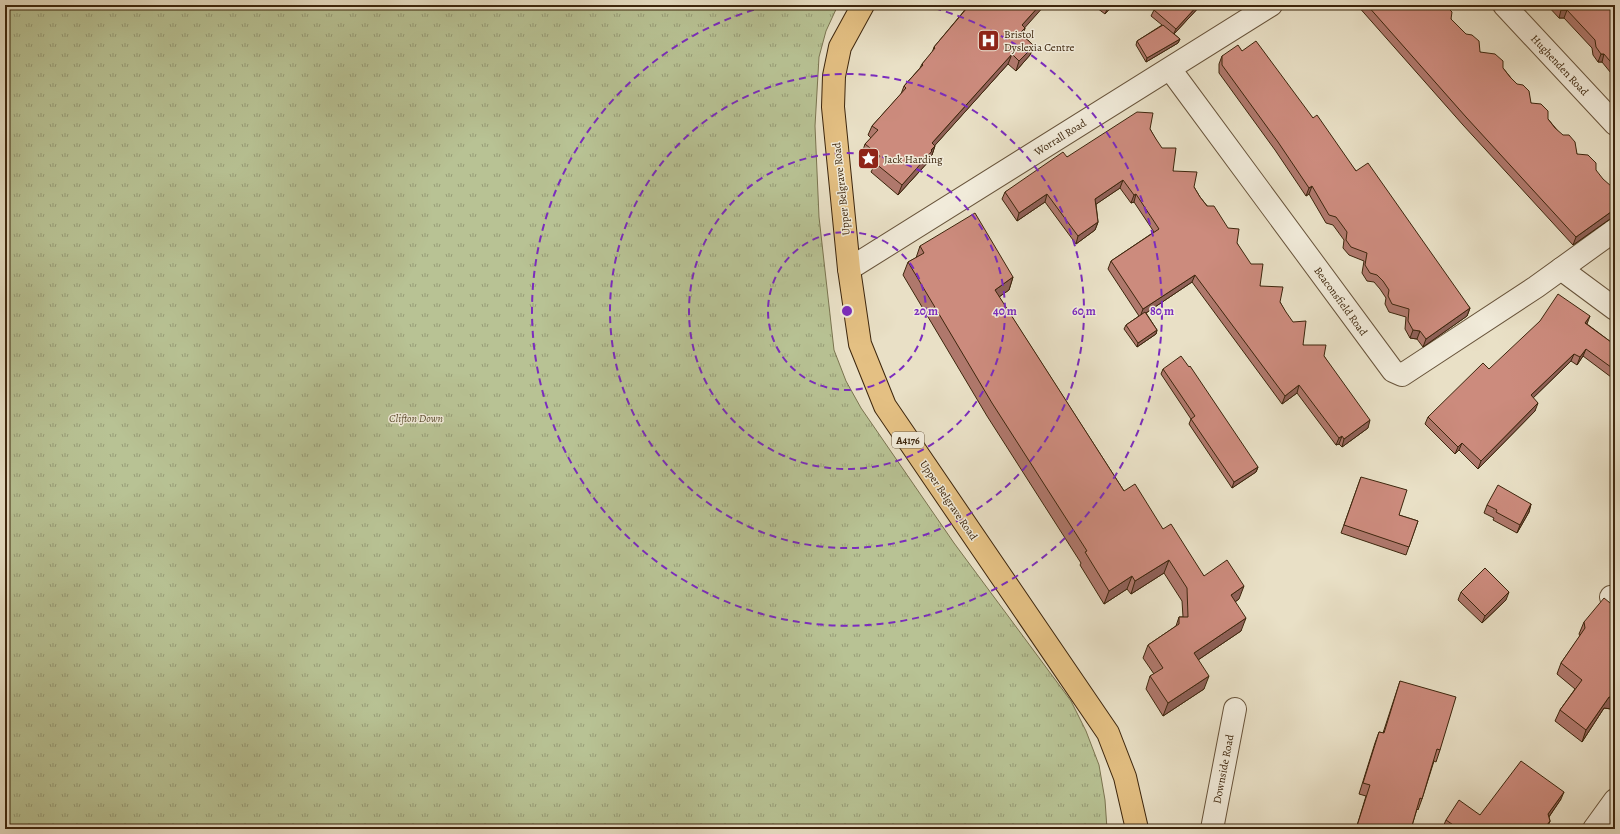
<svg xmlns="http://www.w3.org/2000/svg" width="1620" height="834" font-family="Alegreya,serif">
<defs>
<pattern id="park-tufts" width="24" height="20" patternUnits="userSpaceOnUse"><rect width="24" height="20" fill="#b8c294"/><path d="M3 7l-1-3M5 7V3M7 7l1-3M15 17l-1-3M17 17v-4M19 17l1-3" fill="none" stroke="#979d77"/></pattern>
</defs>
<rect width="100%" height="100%" fill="#e9e0c6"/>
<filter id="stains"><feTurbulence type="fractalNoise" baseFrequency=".005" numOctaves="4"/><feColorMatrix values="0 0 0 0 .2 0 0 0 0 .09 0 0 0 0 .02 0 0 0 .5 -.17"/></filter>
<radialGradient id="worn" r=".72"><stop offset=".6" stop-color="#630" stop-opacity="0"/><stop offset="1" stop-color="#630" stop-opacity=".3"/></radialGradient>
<path fill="url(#park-tufts)" stroke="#7a7450" d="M5 5H838L826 31 819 57 815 126 819 217 834 350 846 381 861 408 954 543 1071 701 1086 731 1099 765 1105 800 1107 829H5Z"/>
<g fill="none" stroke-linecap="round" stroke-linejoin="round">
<defs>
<g id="minor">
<path d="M1504 5 1615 124"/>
<path d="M1170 69 1393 371 1402 375 1536 287 1615 230"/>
<path d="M849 269 1271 5"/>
<path d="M1561 269 1615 309"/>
<path d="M1611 597 1615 600"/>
<path d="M1212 829 1235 709"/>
<path d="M1594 829 1615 800"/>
</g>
<path id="major" d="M863 5 840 47 834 76 833 107 849 269 860 344 885 406 1108 733 1125 777 1137 829"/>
</defs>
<use href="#minor" stroke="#68543b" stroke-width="24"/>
<use href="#major" stroke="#3d260d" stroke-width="24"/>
<use href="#minor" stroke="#f1ebda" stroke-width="22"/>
<use href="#major" stroke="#e4c083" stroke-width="22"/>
</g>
<g fill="#af786c" stroke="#3d260d">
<path d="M1093 5H1113L1105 14Z"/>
<path d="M1158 5H1201L1174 34 1180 39 1178 43 1146 62 1136 45 1137 41 1162 25 1151 16 1154 10Z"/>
<path d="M1357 5H1445L1451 19 1480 52 1503 68 1531 103 1548 119 1577 154 1596 170 1610 219 1573 245 1463 125Z"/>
<path d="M1547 5H1615V78L1602 62H1598L1593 55 1592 48 1564 18H1559Z"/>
<path d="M966 7 1025 28 1023 35 1034 46 1030 55 1016 71 1008 64 935 145 932 155 930 157 929 161 898 195 871 172 875 164 862 153 865 144 871 138 868 135 872 126 901 94 904 86 920 68 922 64 932 53 934 47 964 11Z"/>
<path d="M1242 51 1313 118 1356 171 1470 308 1467 316 1423 347 1417 339 1410 338 1405 329 1406 317 1389 312 1385 304 1386 298 1380 289 1374 282 1367 281 1362 273 1364 261 1349 255 1343 248 1344 240 1333 225 1326 223 1309 194 1306 196 1275 150 1219 73V64L1222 56Z"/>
<path d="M1150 129 1173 171 1194 187 1200 197 1237 243 1260 286 1280 302 1303 345 1324 356 1368 428 1342 447 1339 444 1336 445 1297 393 1282 404 1192 282 1146 313 1157 330 1156 334 1137 347 1124 329 1126 325 1139 316 1108 269 1111 261 1154 232 1134 202 1131 203 1120 188 1096 204 1098 222 1095 230 1076 244 1045 202 1017 221 1002 199 1005 192 1067 157Z"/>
<path d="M920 246 1013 277 1009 290 999 297 1124 491 1163 529 1204 576 1239 599 1235 602 1241 631 1198 660 1204 689 1163 716 1146 689 1150 676 1154 674 1143 658 1148 645 1176 626 1179 617H1183L1182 601 1164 573 1131 594 1127 589 1104 604 1080 565 1081 563 987 416 903 275 908 262 916 258Z"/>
<path d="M1587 324 1615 345V380L1583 356 1577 365 1571 361 1533 398 1535 411 1478 469 1459 450 1455 454 1425 424 1428 417 1489 369Z"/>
<path d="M1163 369 1258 467 1256 472 1232 488 1189 424 1191 419 1161 374Z"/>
<path d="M1361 477 1399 515 1418 521 1406 555 1341 533Z"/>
<path d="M1531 504 1529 512 1517 533 1493 520 1494 518 1484 513 1487 505Z"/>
<path d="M1461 592 1506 600 1482 623 1458 600Z"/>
<path d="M1615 607V704L1611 709 1604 708 1582 742 1555 721 1560 710 1575 689 1557 674 1561 663 1580 636 1579 634 1584 622Z"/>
<path d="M1400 681 1440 750 1436 762 1434 761 1422 799 1418 810 1417 809 1411 829H1356L1366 796 1359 794 1375 743 1379 732 1383 733Z"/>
<path d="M1561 799 1549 817 1550 821 1546 829H1446L1443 827 1446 820 1480 815Z"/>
</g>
<g fill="#8f6158" stroke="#3d260d">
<path d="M1040 5H1045L1021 32 1025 28 1022 38 1017 43 1022 25Z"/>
<path d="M1109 5H1113L1105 14Z"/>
<path d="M1198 5H1201L1173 35 1176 29Z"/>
<path d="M1561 10H1567L1564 18H1559Z"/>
<path d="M1180 39 1178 43 1146 62 1147 58Z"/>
<path d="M1034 46 1030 55 1016 71 1019 61Z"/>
<path d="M1012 54 1008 64 929 152 932 143Z"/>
<path d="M1601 54H1604L1602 62H1598Z"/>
<path d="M935 146 932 155 930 157 929 161 898 195 902 185Z"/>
<path d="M1123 180 1120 188 1092 207 1095 199Z"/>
<path d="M1312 186 1309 194 1306 196 1309 188Z"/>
<path d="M1047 194 1045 202 1017 221 1019 213Z"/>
<path d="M1136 194 1134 202 1131 203 1134 195Z"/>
<path d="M1615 209V215L1610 219 1573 245 1576 237Z"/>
<path d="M1098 222 1095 230 1076 244 1078 236Z"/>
<path d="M1195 275 1192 282 1140 317 1143 309Z"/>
<path d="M1013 277 1009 290 990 303 995 290Z"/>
<path d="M1470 308 1467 316 1423 347 1426 339Z"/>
<path d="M1590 316 1587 324 1585 323Z"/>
<path d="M1157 330 1156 334 1137 347 1138 343Z"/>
<path d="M1413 330 1420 331 1417 339 1410 338Z"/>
<path d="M1586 349 1583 356 1577 365 1580 357Z"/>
<path d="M1574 354 1571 361 1528 403 1531 395Z"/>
<path d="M1299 385 1297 393 1282 404 1285 396Z"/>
<path d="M1538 403 1535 411 1478 469 1481 461Z"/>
<path d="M1370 420 1368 428 1342 447 1344 439Z"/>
<path d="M1342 436 1339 444 1336 445 1339 438Z"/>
<path d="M1462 443 1459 450 1455 454 1458 447Z"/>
<path d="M1258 467 1256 472 1232 488 1234 482Z"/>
<path d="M1531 504 1529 512 1517 533 1520 525Z"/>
<path d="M1169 560 1164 573 1131 594 1135 581Z"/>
<path d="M1132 576 1127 589 1104 604 1109 591Z"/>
<path d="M1244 586 1239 599 1226 608 1231 595Z"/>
<path d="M1509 592 1506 600 1482 623 1485 616Z"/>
<path d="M1246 618 1241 631 1189 666 1194 653Z"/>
<path d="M1209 676 1204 689 1163 716 1168 703Z"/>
<path d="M1609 697H1615V704L1611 709 1604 708 1582 742 1586 730Z"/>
<path d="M1564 792 1561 799 1546 821 1548 814Z"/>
<path d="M1550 821 1547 828 1546 829H1544Z"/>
</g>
<g fill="#cc8b7d" stroke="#3d260d">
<path d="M968 5H1040L1022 25 1025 28 1020 33 1034 46 1019 61 1012 54 932 143 935 146 931 150 932 151 902 185 875 163 880 156 865 144 878 130 872 126 906 88 904 86 923 65 922 64 935 48 934 47 967 8 966 7Z"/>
<path d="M1158 5H1198L1176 29 1154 10Z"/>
<path d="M1367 5H1445L1452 12 1451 19 1466 34 1472 35 1479 41 1480 52 1495 54 1503 61V68L1510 77 1517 84 1523 85 1529 91 1531 103 1541 104 1548 111V119L1555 128 1563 135H1569L1575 142 1577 154 1588 155 1596 163V170L1603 179 1611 186H1615V209L1576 237 1466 117Z"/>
<path d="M1557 5H1615V67L1604 54H1601L1596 47 1595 40 1567 10H1561Z"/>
<path d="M1163 25 1180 39 1147 58 1137 41Z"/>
<path d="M1256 41 1313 118 1317 115 1356 171 1368 163 1470 308 1426 339 1420 331 1413 330 1408 321 1409 309 1392 304 1388 296 1389 290 1383 281 1377 275 1370 273 1365 265 1367 253 1351 247 1346 240 1347 232 1342 225 1336 217 1329 215 1312 186 1309 188 1278 142 1222 65V56L1238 45 1242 51Z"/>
<path d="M1137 112 1153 113 1150 129 1156 139 1162 148H1176L1173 171 1197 172 1194 187 1200 197 1207 206H1214L1228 228 1239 229 1237 243 1251 264H1263L1260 286 1283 287 1280 302 1286 312 1293 322 1306 321 1303 345H1326L1324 356 1370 420 1344 439 1342 436 1339 438 1299 385 1285 396 1195 275 1143 309 1111 261 1159 229 1136 194 1134 195 1123 180 1095 199 1098 222 1078 236 1047 194 1019 213 1005 192 1063 152 1067 157Z"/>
<path d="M975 213 1013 277 995 290 1124 491 1135 484 1163 529 1171 524 1204 576 1227 560 1244 586 1231 595 1246 618 1194 653 1209 676 1168 703 1150 676 1163 668 1148 645 1179 624V617H1188L1187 588 1169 560 1135 581 1132 576 1109 591 1085 552 1087 551 992 403 908 262 924 253 920 246Z"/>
<path d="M1558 294 1590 316 1585 323 1615 345V370L1586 349 1580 357 1574 354 1531 395 1538 403 1481 461 1462 443 1458 447 1428 417 1483 363 1489 369 1540 321Z"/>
<path d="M1145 312 1157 330 1138 343 1126 325Z"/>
<path d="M1181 356 1189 367 1190 366 1258 467 1234 482 1191 419 1195 416 1163 369Z"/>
<path d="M1361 477 1407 490 1399 515 1418 521 1409 547 1344 525Z"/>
<path d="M1498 485 1531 504 1520 525 1496 512 1497 510 1487 505Z"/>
<path d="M1485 568 1509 592 1485 616 1461 592Z"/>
<path d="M1604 598 1615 607V697H1609L1586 730 1560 710 1582 680 1561 663 1585 628 1584 622Z"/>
<path d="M1400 681 1456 697 1440 750 1437 749 1422 799 1420 798 1411 829H1356L1370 785 1363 783 1379 732 1384 733Z"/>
<path d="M1521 761 1564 792 1548 814 1550 821 1544 829H1459L1446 820 1459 800 1480 815Z"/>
</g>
<g fill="none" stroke="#7b2cbf" stroke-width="2" stroke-dasharray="7 5">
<circle cx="847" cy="311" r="79"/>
<circle cx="847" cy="311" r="158"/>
<circle cx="847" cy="311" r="237"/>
<path d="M923 5A315 315 0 1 1 771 5"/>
</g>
<defs>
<symbol id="hospital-square" viewBox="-11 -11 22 22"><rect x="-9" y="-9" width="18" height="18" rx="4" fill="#8f2418" stroke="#f1ebda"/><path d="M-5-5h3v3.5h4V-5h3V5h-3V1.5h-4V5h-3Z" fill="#fff"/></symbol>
<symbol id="sight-square" viewBox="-11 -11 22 22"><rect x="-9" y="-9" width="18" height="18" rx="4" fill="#8f2418" stroke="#f1ebda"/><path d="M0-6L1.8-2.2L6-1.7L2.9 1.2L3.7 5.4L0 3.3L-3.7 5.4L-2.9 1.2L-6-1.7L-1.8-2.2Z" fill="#fff"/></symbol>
</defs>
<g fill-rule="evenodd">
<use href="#hospital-square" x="976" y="28" width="25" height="25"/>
<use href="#sight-square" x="856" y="146" width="25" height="25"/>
</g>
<g text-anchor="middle" stroke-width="3" stroke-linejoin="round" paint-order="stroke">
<rect fill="#f1ebda" stroke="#73614a" stroke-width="1" x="892" y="432" width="32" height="16" rx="3"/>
<g font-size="10" font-weight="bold" fill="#3d260d">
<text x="908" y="444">A4176</text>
</g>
<g font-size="11" fill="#3d260d" stroke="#f1ebda" text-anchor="start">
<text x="1004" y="38">Bristol<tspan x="1004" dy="13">Dyslexia Centre</tspan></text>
<text x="884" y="163">Jack Harding</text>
</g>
<g font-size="11" fill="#3d260d" stroke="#f1ebda">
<text transform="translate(1560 65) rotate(47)" y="4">Hughenden Road</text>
<text transform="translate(1060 137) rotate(-32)" y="4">Worrall Road</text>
<text transform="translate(841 189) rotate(-96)" y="4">Upper Belgrave Road</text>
<text transform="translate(1341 301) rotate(54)" y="4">Beaconsfield Road</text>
<text transform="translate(949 500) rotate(56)" y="4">Upper Belgrave Road</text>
<text transform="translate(1223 769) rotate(-79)" y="4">Downside Road</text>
</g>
<g font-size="11" font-style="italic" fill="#5c4d2f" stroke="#f1ebda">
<text x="416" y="422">Clifton Down</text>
</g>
</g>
<circle cx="847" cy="311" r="6" fill="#7b2cbf" stroke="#f1ebda" stroke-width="2"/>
<g font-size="12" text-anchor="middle" font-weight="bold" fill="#7b2cbf" stroke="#f1ebda" stroke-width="3" stroke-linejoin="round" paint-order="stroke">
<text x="926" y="315">20 m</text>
<text x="1005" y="315">40 m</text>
<text x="1084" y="315">60 m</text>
<text x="1162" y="315">80 m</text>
</g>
<rect width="1620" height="834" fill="none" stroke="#e9e0c6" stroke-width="20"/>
<rect x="6" y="6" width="1608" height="822" fill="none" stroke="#3d260d" stroke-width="2"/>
<rect x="10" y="10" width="1600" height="814" fill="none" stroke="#3d260d"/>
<rect width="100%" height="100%" filter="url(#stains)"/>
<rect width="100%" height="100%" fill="url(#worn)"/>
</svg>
